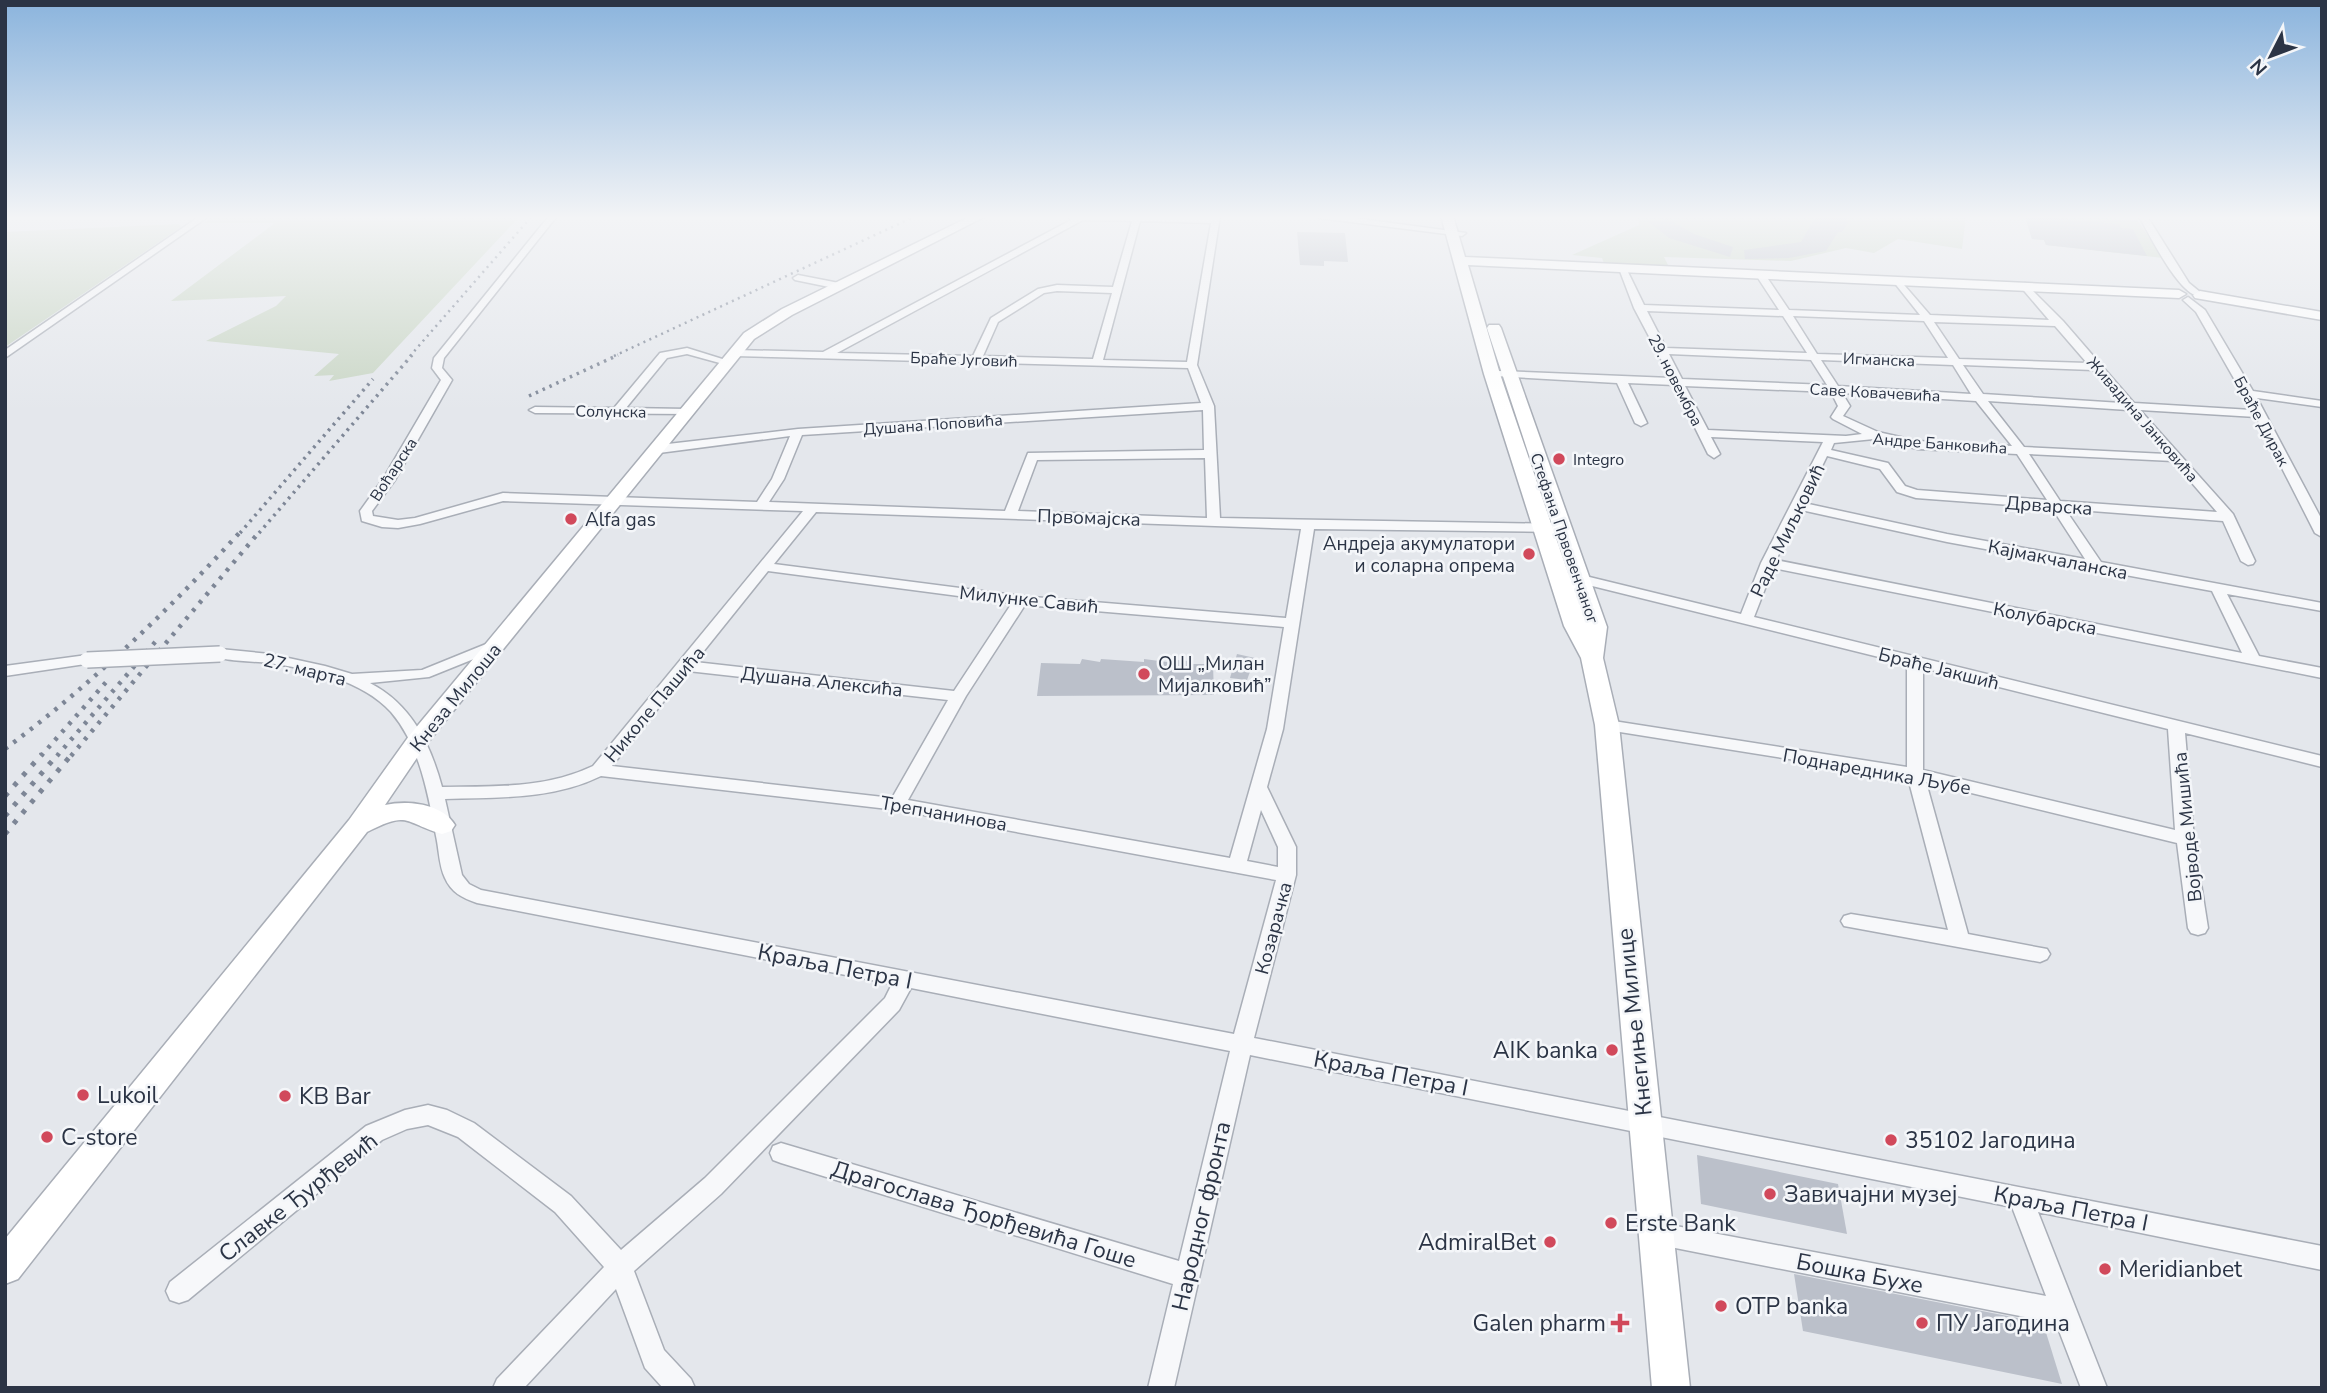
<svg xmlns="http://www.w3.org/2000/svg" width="2327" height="1393" font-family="'Nunito Sans',sans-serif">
<rect width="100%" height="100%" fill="#e4e7ec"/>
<g fill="#c9d6c5">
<path d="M214 216H520L373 373 329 381 334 375 314 376 339 354 206 341 276 306 286 296 171 301 275 223H204Z"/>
<path d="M1638 216H1966L1962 249 1898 239 1874 253 1846 248 1791 261 1664 257 1670 269 1605 266 1602 258 1572 255 1639 225Z"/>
<path d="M2090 216 2138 221 2163 258 2046 245 2044 240 2032 239 2025 217Z"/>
<path d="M179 224 181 227 5 347V232Z"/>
</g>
<g fill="#bbc0ca">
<path d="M1816 216H1849L1846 221H1849L1842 232H1838L1826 251 1789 258 1745 259 1744 250 1801 242Z"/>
<path d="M2034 216 2119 224 2121 228 2133 229 2147 256 2046 245 2044 240 2032 239 2025 217Z"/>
<path d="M1666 218 1694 234 1733 247 1730 257 1669 238 1646 220 1663 221Z"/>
<path d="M1297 232 1345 233 1348 262 1324 261V266L1300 265Z"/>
<path d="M1237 654 1255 658 1247 680 1230 678Z"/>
<path d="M1082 659 1100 662 1101 659 1144 662V659L1167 662V659L1188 661 1187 664H1213L1214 695 1037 696 1041 663 1080 664Z"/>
<path d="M1697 1155 1838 1184 1847 1234 1701 1204Z"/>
<path d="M1794 1274 2043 1323 2062 1384 1803 1331Z"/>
</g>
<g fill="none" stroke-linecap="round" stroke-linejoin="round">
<defs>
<g id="street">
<path d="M200 216H209L5 358V350Z"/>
<path d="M549 216H557L444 358 442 368 452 380 395 480 372 511 373 516 398 520 415 518 503 493 757 502 772 479 790 436 659 453 653 449 659 445 798 429 1201 403 1188 368 735 356 730 353 735 350 823 352 1071 220 1067 216 1211 218 1212 216H1220L1197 365 1214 406 1220 518 1560 524 1567 528 1560 532 1314 529 1283 729 1267 787 1296 847V875L1254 1038 2322 1246V1270L2038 1212 2107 1388H2081L2056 1323 1655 1244 1646 1241 1643 1233 1646 1225 1655 1222 2046 1296 2012 1207 1250 1055 1174 1388H1148L1173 1284 781 1163 773 1160 770 1153 773 1146 781 1143 1179 1261 1230 1051 911 988 899 1010 721 1194 634 1271 664 1350 691 1379 695 1388H663L645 1368 616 1289 524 1388H493L497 1379 604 1267 555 1212 458 1137 428 1125 407 1129 382 1140 188 1300 179 1303 170 1300 166 1291 170 1282 366 1126 405 1110 428 1105 447 1110 474 1123 571 1196 621 1250 705 1178 885 998 892 984 477 903C462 898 451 892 445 878 439 866 439 849 436 836 428 794 420 746 391 712 362 680 310 669 269 663 256 661 221 662 212 654L220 649 270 654 325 666 352 674 422 670 491 642H501L503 645 501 648 429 677 370 683C411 704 430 743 442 787 494 786 545 789 593 766L803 511 503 501 420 524 398 528 382 527 362 521 360 511 383 479 441 380 432 368 434 358ZM1083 220 1132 221 1113 287 1057 285 1038 289 991 318 973 356 837 353ZM1140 221 1211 223 1187 362 1103 360ZM1057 291 1112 293 1093 359 983 356 998 322 1044 293ZM1203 410 1204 450 1028 453 1005 511 769 502 784 479 802 435ZM1205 458 1207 518 1018 511 1037 460ZM816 512 1301 529 1286 618 1021 596 774 564ZM768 571 1012 603 954 691 695 662ZM1025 605 1284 627 1267 729 1230 858 908 800 966 696ZM688 671 948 700 892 798 612 766ZM601 776 897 810 1276 880 1234 1034 481 890 469 884 462 875 445 799C499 797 552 800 601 776ZM1261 810 1278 847V867L1247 861Z"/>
<path d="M1315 216H1339L1466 233 1462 236 1319 218Z"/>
<path d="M2139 216H2147L2189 283 2200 292V296C2180 297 2149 234 2139 216Z"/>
<path d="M1618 266 1626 268 1644 305 1779 310 1756 275 1761 272 1764 273 1789 310 1920 315 1893 281 1898 278 1930 315 2049 320 2020 286 2025 283 2063 321 2134 403 2252 410 2196 312 2183 300 2188 297 2205 310 2253 391 2322 401V407L2257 398 2322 520V537L2315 533 2256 417 2140 410 2233 514 2255 561 2253 564 2248 565 2241 561 2223 521 2065 509 2101 562 2322 603V611L2227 594 2259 656 2322 668V678L1773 568 1754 617 2322 756V767L2185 733 2194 839 2208 928 2205 933 2198 935 2191 933 2188 928 2177 843 1926 782 1968 934 2047 949 2050 954 2047 959 2040 962 1844 926 1841 921 1844 916 1851 914 1948 930 1908 778 1601 729 1599 725 1601 721 1607 720 1907 767V664L1568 580 1566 577 1573 573 1741 614 1761 563 1823 442 1711 437 1720 454 1714 458 1708 454 1674 385 1628 383 1647 423 1641 426 1635 423 1617 383 1495 376 1494 374 1499 371 1671 378 1634 308ZM1647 311 1783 316 1807 353 1666 348ZM1793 316 1924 321 1948 358 1817 354ZM1934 322 2055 326 2087 363 1959 359ZM1669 354 1811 360 1827 385 1682 379ZM1821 360 1953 365 1971 394 1838 386ZM1963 365 2093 370 2121 403 1983 394ZM1685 386 1831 392 1838 406 1831 417 1833 419 1862 434 1846 436 1708 430ZM1842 393 1976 401 2012 446 1918 441 1878 432 1843 416 1850 406ZM1988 401 2128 410 2166 454 2024 447ZM1874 439 1918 449 2017 454 2047 500 1917 490 1905 486 1888 463 1831 450 1834 443ZM2029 454 2173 461 2217 512 2060 501ZM1827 456 1880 469 1897 492 1916 498 2052 508 2085 559 1947 534 1804 503ZM1801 510 1947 542 2212 591 2242 653 1776 560ZM1923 668 2168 729 2175 830 1923 770Z"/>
<path d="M798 275 839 283 844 286 839 289 795 280 793 278Z"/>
<path d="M687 348 732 362 727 365 687 354 667 358 626 408 688 409 692 410V414L535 413 529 410 535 407 614 408 660 353Z"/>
<path d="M87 655 92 657 95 660 92 663 5 676V666Z"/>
</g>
<g id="secondary">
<path d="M971 216H986L792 315 754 339 425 746 385 805C407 800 442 803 455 825L451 831 442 834C404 823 410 810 367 832L18 1279 5 1284V1239L349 820 409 736 744 333 782 309Z"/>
<path d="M1441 216H1453L1465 257 2179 290 2186 294 2179 298 1468 265 1500 374 1570 579 1487 328 1489 325H1499L1501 328 1607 627 1603 658 1619 725 1690 1388H1652L1595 725 1581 658 1564 626 1484 374Z"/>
<path d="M2200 291 2322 312V320L2195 298 2193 295Z"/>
</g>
</defs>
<use href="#street" stroke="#a9aeb7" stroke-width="3"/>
<use href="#secondary" stroke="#a9aeb7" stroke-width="3"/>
<use href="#street" fill="#f7f8fa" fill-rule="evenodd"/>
<use href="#secondary" fill="#fff" fill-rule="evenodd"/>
<g stroke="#7d8696" stroke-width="2.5" stroke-dasharray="2 4.5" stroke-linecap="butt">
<path d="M410 356 532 216"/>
<path d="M614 356 916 216"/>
</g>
<g stroke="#7d8696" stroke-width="3.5" stroke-dasharray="2.5 5" stroke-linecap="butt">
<path d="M529 396 618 355"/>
<path d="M240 533 373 379"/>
<path d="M259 533 412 355"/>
</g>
<g stroke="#7d8696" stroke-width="4.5" stroke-dasharray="3.5 7" stroke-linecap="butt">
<path d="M5 749C92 684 168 611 241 531"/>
<path d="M41 756 107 681"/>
<path d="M57 756 156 641"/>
<path d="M71 756 260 531"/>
</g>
<g stroke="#7d8696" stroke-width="5" stroke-dasharray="4.5 9" stroke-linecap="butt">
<path d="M5 796 42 754"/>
<path d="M5 816 58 754"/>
<path d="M5 834 72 754"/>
</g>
<defs>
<path id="street-bridge" d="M87 660 220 654"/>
</defs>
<use href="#street-bridge" stroke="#a9aeb7" stroke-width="18" stroke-linecap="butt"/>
<use href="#street-bridge" stroke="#f7f8fa" stroke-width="15"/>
</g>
<linearGradient id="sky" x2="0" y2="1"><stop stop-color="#8bb4dd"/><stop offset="0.53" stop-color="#f3f4f6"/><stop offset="1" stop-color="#f3f4f6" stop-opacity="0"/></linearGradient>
<rect width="2327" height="411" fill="url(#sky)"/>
<g fill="#d1495b" stroke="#f4f6f9" stroke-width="2.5">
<circle cx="1559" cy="459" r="7"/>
<circle cx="571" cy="519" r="7"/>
<circle cx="1529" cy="554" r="7"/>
<circle cx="1144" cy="674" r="7"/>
<circle cx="1612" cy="1050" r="7"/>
<circle cx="83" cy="1095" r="7"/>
<circle cx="285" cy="1096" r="7"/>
<circle cx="47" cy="1137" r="7"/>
<circle cx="1891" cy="1140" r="7"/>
<circle cx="1770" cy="1194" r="7"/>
<circle cx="1611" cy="1223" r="7"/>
<circle cx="1550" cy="1242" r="7"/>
<circle cx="2105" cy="1269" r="7"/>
<circle cx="1721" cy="1306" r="7"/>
<path d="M1616.5 1312.5h7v7h7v7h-7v7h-7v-7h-7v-7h7z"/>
<circle cx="1922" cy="1323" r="7"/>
</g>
<g text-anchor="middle" stroke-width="5" stroke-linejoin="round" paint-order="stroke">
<g font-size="16" fill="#2b3445" stroke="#f4f6f9">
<text transform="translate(964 359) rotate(2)" y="6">Браће Југовић</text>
<text transform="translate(1879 359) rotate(2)" y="6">Игманска</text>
<text transform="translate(1676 380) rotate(63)" y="6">29. новембра</text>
<text transform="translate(1875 392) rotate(3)" y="6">Саве Ковачевића</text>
<text transform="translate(611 411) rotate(1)" y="6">Солунска</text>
<text transform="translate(2143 419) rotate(49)" y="6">Живадина Јанковића</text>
<text transform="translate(2262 421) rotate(62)" y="6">Браће Дирак</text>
<text transform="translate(933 424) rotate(-4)" y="6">Душана Поповића</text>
<text transform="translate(1940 443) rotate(4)" y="6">Андре Банковића</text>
<text transform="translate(393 469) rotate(-57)" y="6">Воћарска</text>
<text transform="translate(1565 538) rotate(71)" y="6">Стефана Првовенчаног</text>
</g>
<g font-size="16" fill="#2b3445" stroke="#f4f6f9" text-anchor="start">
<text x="1573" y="465">Integro</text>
</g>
<g font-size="19" fill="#2b3445" stroke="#f4f6f9">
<text transform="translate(2049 505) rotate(4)" y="7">Дрварска</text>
<text transform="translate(1089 517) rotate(2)" y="7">Првомајска</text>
<text transform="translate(1787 530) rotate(-64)" y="7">Раде Миљковић</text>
<text transform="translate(2058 559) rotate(11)" y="7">Кајмакчаланска</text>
<text transform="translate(1029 599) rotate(6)" y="7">Милунке Савић</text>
<text transform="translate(2045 618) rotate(11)" y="7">Колубарска</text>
<text transform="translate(1939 668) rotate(14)" y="7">Браће Јакшић</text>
<text transform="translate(305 669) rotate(14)" y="7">27. марта</text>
<text transform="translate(822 681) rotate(6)" y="7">Душана Алексића</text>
<text transform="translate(455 697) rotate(-51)" y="7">Кнеза Милоша</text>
<text transform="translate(654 704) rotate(-50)" y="7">Николе Пашића</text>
<text transform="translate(1877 771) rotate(10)" y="7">Поднаредника Љубе</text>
<text transform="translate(944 813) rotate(10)" y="7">Трепчанинова</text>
<text transform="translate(2187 827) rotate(-96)" y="7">Војводе Мишића</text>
<text transform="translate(1273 928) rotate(-75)" y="7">Козарачка</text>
</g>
<g font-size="19" fill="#2b3445" stroke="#f4f6f9" text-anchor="start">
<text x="585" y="526">Alfa gas</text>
<text x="1515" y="550" text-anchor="end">Андреја акумулатори<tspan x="1515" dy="22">и соларна опрема</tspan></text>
<text x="1158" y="670">ОШ „Милан<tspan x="1158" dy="22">Мијалковић”</tspan></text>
</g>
<g font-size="23" fill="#2b3445" stroke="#f4f6f9">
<text transform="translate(835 966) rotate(11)" y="8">Краља Петра I</text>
<text transform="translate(1634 1022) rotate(-96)" y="8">Кнегиње Милице</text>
<text transform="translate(1391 1073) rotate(11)" y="8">Краља Петра I</text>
<text transform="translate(298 1197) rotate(-38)" y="8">Славке Ђурђевић</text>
<text transform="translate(2071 1208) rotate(11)" y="8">Краља Петра I</text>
<text transform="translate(984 1214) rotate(17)" y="8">Драгослава Ђорђевића Гоше</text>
<text transform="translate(1201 1216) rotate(-77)" y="8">Народног фронта</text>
<text transform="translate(1860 1273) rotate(11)" y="8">Бошка Бухе</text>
</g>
<g font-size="23" fill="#2b3445" stroke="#f4f6f9" text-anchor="start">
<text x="1598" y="1058" text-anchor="end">AIK banka</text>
<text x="97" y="1103">Lukoil</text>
<text x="299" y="1104">KB Bar</text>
<text x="61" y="1145">C-store</text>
<text x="1905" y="1148">35102 Јагодина</text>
<text x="1784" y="1202">Завичајни музеј</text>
<text x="1625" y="1231">Erste Bank</text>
<text x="1536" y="1250" text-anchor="end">AdmiralBet</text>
<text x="2119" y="1277">Meridianbet</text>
<text x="1735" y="1314">OTP banka</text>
<text x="1606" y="1331" text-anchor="end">Galen pharm</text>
<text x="1936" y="1331">ПУ Јагодина</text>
</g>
</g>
<rect width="2327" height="1393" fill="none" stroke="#2b3445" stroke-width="14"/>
<g transform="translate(2271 56) rotate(228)" stroke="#f4f6f9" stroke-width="5" paint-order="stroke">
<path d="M0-5L12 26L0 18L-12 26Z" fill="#2b3445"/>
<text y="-10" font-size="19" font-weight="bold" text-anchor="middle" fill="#2b3445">N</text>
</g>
</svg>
